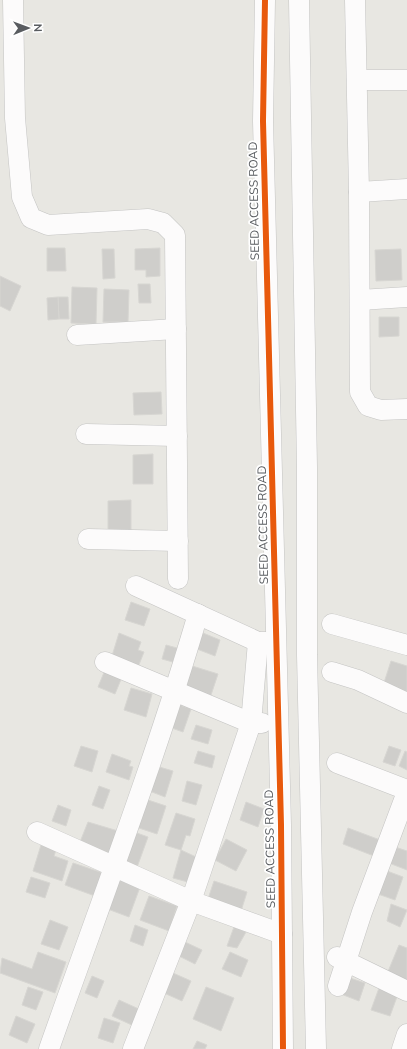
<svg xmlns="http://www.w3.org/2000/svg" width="407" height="1049" font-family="Mulish,sans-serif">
<rect width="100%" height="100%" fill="#e8e7e2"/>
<g fill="#cfcecb" stroke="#d7d6d2">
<path d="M47 248H65L66 271H47Z"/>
<path d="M160 248V276L146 277V270H135V249Z"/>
<path d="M102 249H114L115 278 103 279Z"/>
<path d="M401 249 402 280 376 281 375 250Z"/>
<path d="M0 276 21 286 10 311 0 306Z"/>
<path d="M138 284H150L151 303H139Z"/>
<path d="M72 287 97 288 96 324 71 323Z"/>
<path d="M104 289 129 290 128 322H103Z"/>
<path d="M58 297H68L69 319H59Z"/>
<path d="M58 297 59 319 48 320 47 298Z"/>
<path d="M379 317H399V336L379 337Z"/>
<path d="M161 392 162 414 134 415 133 393Z"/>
<path d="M153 454V484H133V455Z"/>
<path d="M131 500V530L108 531V501Z"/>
<path d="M131 602 150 609 144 626 125 620Z"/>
<path d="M119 633 141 642 138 650 144 652 138 667 112 656Z"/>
<path d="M203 633 220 640 215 656 197 649Z"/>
<path d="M166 645 177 648 173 662 162 659Z"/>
<path d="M391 661 407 666V696L382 689Z"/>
<path d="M189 665 218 674 210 698 181 689Z"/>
<path d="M105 670 122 677 115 694 98 687Z"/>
<path d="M131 688 152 694 146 717 124 710Z"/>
<path d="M177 704 191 709 183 732 169 727Z"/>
<path d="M196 725 212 730 208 744 191 739Z"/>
<path d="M81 746 98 751 92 772 74 766Z"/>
<path d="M389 746 401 750 395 766 383 762Z"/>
<path d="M198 751 215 756 212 768 194 763Z"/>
<path d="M405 751 407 752V770L399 766Z"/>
<path d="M112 754 131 761 129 766 133 767 129 780 106 772Z"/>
<path d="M156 766 173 771 165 797 147 790Z"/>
<path d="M187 781 202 785 196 805 182 801Z"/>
<path d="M99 786 110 790 103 809 92 805Z"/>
<path d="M145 799 166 806 157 834 136 827Z"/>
<path d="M246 802 264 809 258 827 240 820Z"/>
<path d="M58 805 71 810 66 826 52 821Z"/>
<path d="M176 813 195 819 190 836 186 835 181 850 165 845Z"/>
<path d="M88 822 118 831 110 855 80 842Z"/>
<path d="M348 828 380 840 374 856 343 844Z"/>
<path d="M134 832 148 837 136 870 122 865Z"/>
<path d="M226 839 247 850 236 871 215 860Z"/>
<path d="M41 845 56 850 54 856 68 861 62 881 33 871Z"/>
<path d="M395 847 407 851V870L389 863Z"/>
<path d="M181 850 196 857 188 882 173 878Z"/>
<path d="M73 863 103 873 95 896 65 885Z"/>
<path d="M387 871 403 877 395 900 378 894Z"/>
<path d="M31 877 50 883 45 898 26 892Z"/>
<path d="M117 878 140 887 129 917 105 908Z"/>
<path d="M214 881 247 892 241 911 208 899Z"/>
<path d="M149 896 177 906 169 931 140 920Z"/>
<path d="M391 904 407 910 400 927 387 921Z"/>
<path d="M50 920 68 927 59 950 41 944Z"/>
<path d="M135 925 148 930 143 946 130 941Z"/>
<path d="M234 927 246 932 237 948 227 946Z"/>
<path d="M185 942 202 950 195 964 177 955Z"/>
<path d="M399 945 407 948V982L387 974Z"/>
<path d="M38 952 66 962 55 993 0 973 2 958 32 969Z"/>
<path d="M230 952 248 960 241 977 222 969Z"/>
<path d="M173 973 191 981 182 1001 164 993Z"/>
<path d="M92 976 104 981 97 998 85 993Z"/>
<path d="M347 977 365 983 359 1001 341 994Z"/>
<path d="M28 987 43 992 36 1010 22 1005Z"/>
<path d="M206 987 234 998 221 1031 193 1019Z"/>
<path d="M379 988 398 994 390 1016 371 1010Z"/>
<path d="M119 1000 141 1010 134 1026 112 1016Z"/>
<path d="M16 1016 35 1024 27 1043 9 1035Z"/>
<path d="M104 1018 120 1023 113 1043 98 1038Z"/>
<path d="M197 1041 207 1045 205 1049H193Z"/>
</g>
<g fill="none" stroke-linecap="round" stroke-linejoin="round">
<defs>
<g id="minor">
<path d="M13 0 15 118 22 197 31 218 48 225 148 219 163 223 175 235 178 579"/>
<path d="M265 0 263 121 281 825 283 1049"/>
<path d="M299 0 307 468V655L316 1049"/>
<path d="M355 0 359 192 360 392 368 406 381 410 407 409"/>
<path d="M357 80H407"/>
<path d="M359 192 407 189"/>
<path d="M360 300 407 297"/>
<path d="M77 335 176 329"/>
<path d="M86 434 177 436"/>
<path d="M88 539 178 541"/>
<path d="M136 586 258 642H271"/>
<path d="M332 624 407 645"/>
<path d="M105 662 251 723H262"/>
<path d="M332 672 358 680 407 703"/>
<path d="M337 763 407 790"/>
<path d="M37 832 191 901 282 934"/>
<path d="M337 957 407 991"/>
<path d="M338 986 362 912 407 792"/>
<path d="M49 1049C100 904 155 761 198 614"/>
<path d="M133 1049 191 901 251 723 258 642"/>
<path d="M402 1049 407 1034"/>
</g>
</defs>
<use href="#minor" stroke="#c4c4c3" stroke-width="21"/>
<use href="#minor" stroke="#fcfbfb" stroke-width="20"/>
<defs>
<path id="cycleway" d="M265 0 263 121 281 825 283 1049"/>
</defs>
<use href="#cycleway" stroke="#fff" stroke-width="8"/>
<use href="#cycleway" stroke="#e8590c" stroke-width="6"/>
</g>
<g text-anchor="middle" stroke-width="3.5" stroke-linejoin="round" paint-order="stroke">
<g font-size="12" fill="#595c60" stroke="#fff">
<text transform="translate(254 201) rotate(-91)" y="4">SEED ACCESS ROAD</text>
<text transform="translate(263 525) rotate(-91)" y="4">SEED ACCESS ROAD</text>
<text transform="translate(270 849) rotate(-91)" y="4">SEED ACCESS ROAD</text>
</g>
</g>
<g transform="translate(28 28) rotate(89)" stroke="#ffffff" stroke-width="3" paint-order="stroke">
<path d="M0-3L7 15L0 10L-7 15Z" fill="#595c60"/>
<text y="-6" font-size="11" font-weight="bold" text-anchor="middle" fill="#595c60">N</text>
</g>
</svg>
